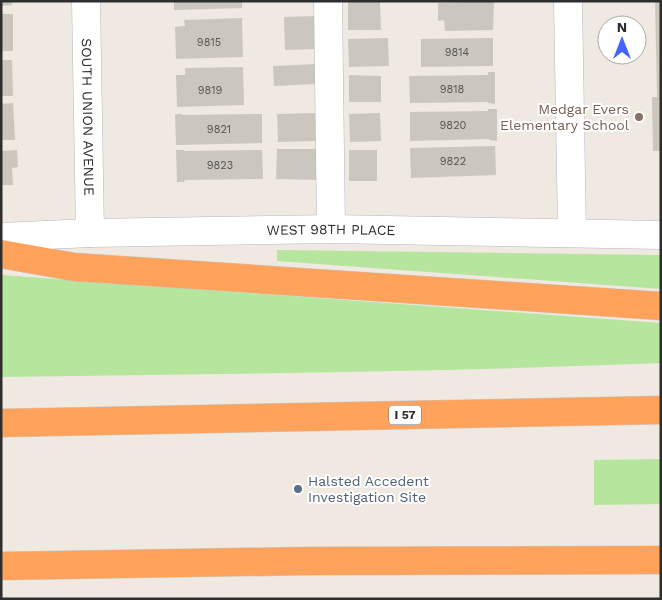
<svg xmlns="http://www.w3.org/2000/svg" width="662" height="600" font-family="'Work Sans',sans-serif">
<rect width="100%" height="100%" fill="#efe9e1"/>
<g fill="#b6e59e">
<path d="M277 250 661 255V289L277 261Z"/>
<path d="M1 275 304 297 661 323V363C441 372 221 374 1 377Z"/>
<path d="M661 459V504L594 505V460Z"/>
</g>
<g fill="#cbc7bf">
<path d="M1 1H12V5L1 6Z"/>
<path d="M174 1H242V8L174 10Z"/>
<path d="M348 1H380L381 30H348Z"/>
<path d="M494 1 493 30 445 31 444 20 438 21V3Z"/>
<path d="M655 1H661V151H653L652 97H657Z"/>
<rect x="1" y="14" width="12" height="37"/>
<path d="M316 16V49L285 50 284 17Z"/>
<path d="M242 18 243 57 176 59 175 27 185 26 184 20Z"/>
<path d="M388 38 389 66 349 67 348 39Z"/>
<path d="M493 38V66L421 67V39Z"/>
<path d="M1 60H12L13 96H1Z"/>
<path d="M316 64V84L274 86 273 66Z"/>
<path d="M243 67 244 105 177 107 176 75H185V68Z"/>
<path d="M488 72H495V104L488 103V102L410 103 409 76 488 75Z"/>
<path d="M349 75 381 76V102H349Z"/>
<path d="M13 103 15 140H1V104Z"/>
<path d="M488 109H497V141L489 140V139L410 141V112L488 111Z"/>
<path d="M317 113V141L278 142 277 114Z"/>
<path d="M380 113 381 141 350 142 349 114Z"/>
<path d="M175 114H182V115L262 114V143L176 145Z"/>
<path d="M495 146 496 175 411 178 410 148Z"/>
<path d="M277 149H318V180L276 179Z"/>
<path d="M17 150 18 167 12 168 13 185H1V151Z"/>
<path d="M176 150H184V151L262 150 263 179 184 180 185 182H177Z"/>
<rect x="349" y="150" width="28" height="31"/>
</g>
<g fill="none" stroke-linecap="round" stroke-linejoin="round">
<defs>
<g id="minor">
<path id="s1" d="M86 1 90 233"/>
<path d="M328 1 331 229"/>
<path d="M568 1 572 233"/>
<path id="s2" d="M1 237 90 233 331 229 661 235"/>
</g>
<g id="highway">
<path d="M1 254 74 267 661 306"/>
<path d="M1 423 661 410"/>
<path d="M1 566 308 561 661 560"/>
</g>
</defs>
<use href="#minor" stroke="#b4b7c1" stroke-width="29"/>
<use href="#highway" stroke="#c9c9c9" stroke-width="29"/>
<use href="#minor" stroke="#fff" stroke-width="28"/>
<use href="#highway" stroke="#ffa35c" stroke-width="28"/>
</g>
<circle fill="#8d6e63" stroke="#fff" stroke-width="2" cx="639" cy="117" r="5"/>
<circle fill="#5c6f8a" stroke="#fff" stroke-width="2" cx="298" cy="489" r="5"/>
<g text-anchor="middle" stroke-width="4" stroke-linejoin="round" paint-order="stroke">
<g font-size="11" fill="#555452">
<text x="209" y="46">9815</text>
<text x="457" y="56">9814</text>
<text x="452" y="93">9818</text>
<text x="210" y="94">9819</text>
<text x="453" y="129">9820</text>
<text x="219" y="133">9821</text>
<text x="453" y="165">9822</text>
<text x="220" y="169">9823</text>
</g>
<rect fill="#fff" stroke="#6d6d6d" stroke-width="1" x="389" y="405.5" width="32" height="19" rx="4"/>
<g font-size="12" font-weight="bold" fill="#2e2e2e">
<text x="405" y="419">I 57</text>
</g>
<g font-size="14" fill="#785e54" stroke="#fff" text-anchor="end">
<text x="629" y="114">Medgar Evers<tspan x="629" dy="16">Elementary School</tspan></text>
</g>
<g font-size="14" fill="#2e2e2e" stroke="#fff">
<text dy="5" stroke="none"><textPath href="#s1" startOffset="116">SOUTH UNION AVENUE</textPath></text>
<text dy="5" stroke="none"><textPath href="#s2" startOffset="330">WEST 98TH PLACE</textPath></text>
</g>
<g font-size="14" fill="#4e5e75" stroke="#fff" text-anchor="start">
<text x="308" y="486">Halsted Accedent<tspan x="308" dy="16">Investigation Site</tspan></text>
</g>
</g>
<rect width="662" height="600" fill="none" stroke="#2e2e2e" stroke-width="5"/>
<g transform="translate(622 40)"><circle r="24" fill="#ffffff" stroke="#ababab"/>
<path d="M0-4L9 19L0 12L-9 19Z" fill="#4264fb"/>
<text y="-8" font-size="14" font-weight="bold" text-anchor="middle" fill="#2e2e2e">N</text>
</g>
</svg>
